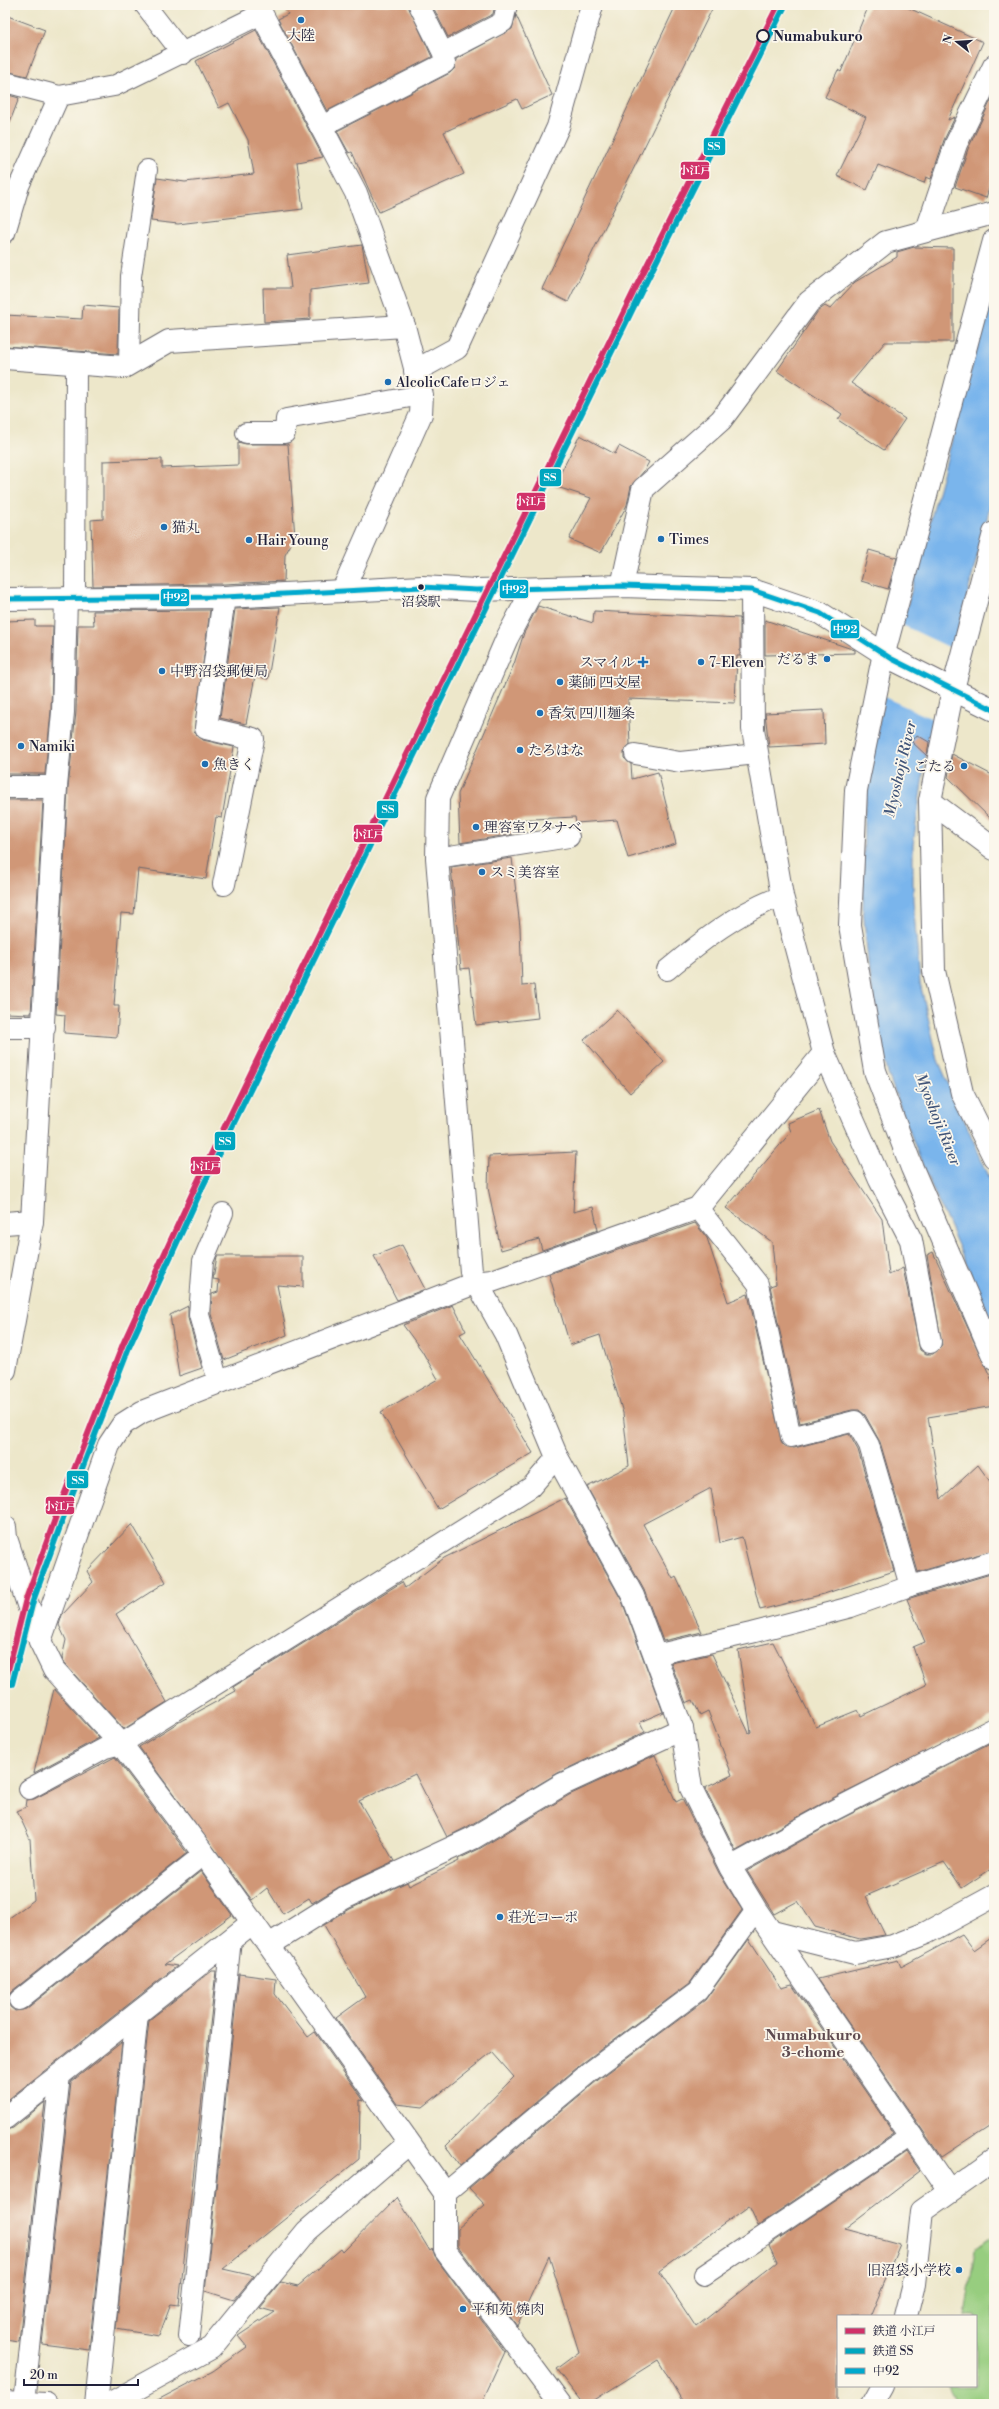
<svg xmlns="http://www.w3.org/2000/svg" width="999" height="2409" font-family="'Libre Bodoni','Noto Serif JP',serif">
<rect width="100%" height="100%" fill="#fbf7ec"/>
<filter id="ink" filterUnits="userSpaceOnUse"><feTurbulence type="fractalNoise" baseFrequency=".025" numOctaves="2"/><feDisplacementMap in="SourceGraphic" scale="8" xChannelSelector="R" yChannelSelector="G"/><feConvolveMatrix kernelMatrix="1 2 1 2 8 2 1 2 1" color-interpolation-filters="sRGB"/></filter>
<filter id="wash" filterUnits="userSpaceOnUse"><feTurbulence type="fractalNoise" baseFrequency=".012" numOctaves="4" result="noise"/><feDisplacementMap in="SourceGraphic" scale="16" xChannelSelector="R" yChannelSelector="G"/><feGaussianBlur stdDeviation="0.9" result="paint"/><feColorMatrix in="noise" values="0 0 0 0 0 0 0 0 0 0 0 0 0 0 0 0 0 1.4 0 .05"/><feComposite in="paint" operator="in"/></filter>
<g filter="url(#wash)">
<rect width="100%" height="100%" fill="#ede7ca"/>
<path fill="#97cd7f" stroke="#5c785d" d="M994 2235V2404H957L948 2386H976V2316H965L975 2249Z"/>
<path fill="#7ab5ec" stroke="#4e6c94" d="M994 285V491L926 755 913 845V900L920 983 938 1060 994 1188V1326L923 1167 888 1074 869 973 863 908 864 819 869 776 888 677Z"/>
<path fill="#ede7ca" d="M900 624 955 650 937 721 882 696Z"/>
<g id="blocks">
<g fill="#d09777">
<path d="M283 5H408L432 57 327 111 278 19 288 14Z"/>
<path d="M432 5H495L493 14 448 37Z"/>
<path d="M676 5H714L568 302 542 289Z"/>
<path d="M869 5H902L983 42 948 120 955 117 944 140 931 179 926 177 924 183 878 165 867 190 837 176 866 117 825 97 838 70 841 72Z"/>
<path d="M5 15 45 30 27 76 5 71Z"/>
<path d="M516 15 552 95 522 109 517 99 444 132 464 174 379 212 352 152 349 153 337 131 450 73 455 68 456 59 512 29Z"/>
<path d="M256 30 323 157 297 162 303 209 178 224 151 221 157 178 185 182 254 174 248 140 229 103 219 108 196 61Z"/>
<path d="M5 94 19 98 8 127H5Z"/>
<path d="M994 99V173L986 198 955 187 968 149 991 100Z"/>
<path d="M362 245 369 283 310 290V319L264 322 263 288H291L287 255Z"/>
<path d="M914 247 953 248V342H885L851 383 905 419 884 450 838 420 842 414 777 371 818 311 825 306 830 309 855 282 897 257V252Z"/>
<path d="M83 305 119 308 118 354 5 346V315L82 319Z"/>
<path d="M580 435 615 454 619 446 649 462 644 471 631 486 627 505 601 553 569 539 591 498 554 486Z"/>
<path d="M238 442 246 444H288L295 537 285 555 284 581 224 584 93 586 91 520 103 519V461L162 459V468L238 465Z"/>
<path d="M869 550 897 558 888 589 861 581Z"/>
<path d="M538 606 593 623 594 611 740 618V656H737L735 703 628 699 630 744 624 752V758L631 764 632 779 658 772 676 844 628 858 617 820 576 823 575 817 513 820V834L460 843 458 794 514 664 524 633Z"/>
<path d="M280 607 268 679 255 676 246 724 220 718 235 609Z"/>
<path d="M210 610 194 732 203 740 234 747 222 818 216 817 206 879 138 869 134 914 121 913 114 1006H119L117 1037 64 1033 65 1015 56 1014 68 788 76 712 78 625H94L93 611Z"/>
<path d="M35 620V626H53L51 711 45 774H5V621Z"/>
<path d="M765 620 855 650V653L765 655Z"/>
<path d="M824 710 825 744 769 747 765 713Z"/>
<path d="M917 735 929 742 927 756 912 742Z"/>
<path d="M952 754 994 776V822L948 777Z"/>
<path d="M5 800H43L31 1014 5 1013Z"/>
<path d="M512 858 520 927 522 986 534 985 538 1018 476 1025 469 968 461 969 451 867Z"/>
<path d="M617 1010 664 1062 630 1093 584 1040Z"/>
<path d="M819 1110 830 1141 882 1219 889 1275 903 1268 920 1350 926 1354H933L942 1346 927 1255 933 1252 994 1385V1406L928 1417 941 1499 978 1465 994 1487V1550L918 1572 880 1442 865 1415 859 1410H852L800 1423 770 1286 776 1284 772 1242 726 1208 791 1132 788 1123Z"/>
<path d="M576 1152 573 1212 593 1207 598 1230 542 1250 539 1239 501 1250 488 1188 489 1156Z"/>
<path d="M695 1223 707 1238 728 1302 748 1294 782 1444 794 1448 849 1434 858 1450 894 1571 824 1594 760 1610 742 1537 720 1543 711 1488 643 1524 673 1579 676 1577 702 1632 663 1641 644 1590 587 1487 629 1466 623 1413 600 1335 570 1345 549 1274Z"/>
<path d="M402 1245 425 1289 397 1300 374 1256Z"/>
<path d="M217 1256H303V1287L277 1285 287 1335 224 1360 211 1314 212 1294 218 1292 219 1280 213 1279Z"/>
<path d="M453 1305 466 1331 460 1334 533 1453 438 1509 381 1412 438 1379 422 1351 403 1325Z"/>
<path d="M188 1306V1318L202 1368 179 1376 170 1315Z"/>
<path d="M565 1498 622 1601 663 1712 640 1722 645 1732 558 1773 467 1827 447 1837 415 1774 359 1801 394 1861 339 1887 312 1903 309 1898 283 1914 267 1888 252 1900 139 1747 179 1722 236 1691 233 1687 402 1582 405 1588 444 1558Z"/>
<path d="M132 1524 166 1582 116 1614 167 1702 124 1729 64 1663 62 1658 66 1640 59 1625 62 1615 93 1582 87 1571Z"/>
<path d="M994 1573V1717L825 1802 736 1851 705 1788 732 1775 708 1711 700 1715 693 1700 686 1703 671 1663 712 1654 749 1733 751 1732 738 1650 773 1642 816 1727 858 1710 861 1716 926 1685 913 1647 925 1642 907 1599Z"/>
<path d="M54 1689 99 1738 34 1773Z"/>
<path d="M994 1741V1867L962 1888 944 1862 866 1896 885 1935 860 1939 815 1927 798 1901 774 1914 747 1871 835 1822Z"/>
<path d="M655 1755 676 1802 682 1799 719 1873 742 1910 690 1983 584 2062 460 2166 446 2146 514 2077 492 2052 423 2107 397 2104 336 2018 365 1997 324 1925 350 1909 407 1882 409 1886 459 1861 458 1859 479 1849 569 1795Z"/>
<path d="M115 1757 187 1853 12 1991 8 1996 10 2007 15 2011 26 2009 201 1871 232 1915 165 1964 177 1966 5 2102V1921L34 1900 30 1839 17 1811 26 1807 27 1800 34 1799Z"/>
<path d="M962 1934 974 1950 994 1936V2122L941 2157 818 1979 898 1960 901 1967Z"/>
<path d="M749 1939 781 1988 792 1985 894 2133 758 2225 749 2206 659 2271 696 2327 777 2262 769 2245 907 2152 920 2171 844 2229 900 2244 870 2316H838V2404H684L658 2360 588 2404H583L556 2369 579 2352 549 2256 517 2326 458 2246V2228L485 2205 469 2188 598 2080 705 2000Z"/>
<path d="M212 1971H216L179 2305 171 2304 159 2336 116 2329 149 2020Z"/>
<path d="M239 1974 276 1979 275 1994 308 2037 315 2032 364 2101 360 2100 359 2159 223 2269 254 2276 234 2300 205 2291Z"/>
<path d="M122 2042 89 2350 42 2344 71 2082Z"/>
<path d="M45 2102 19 2342 5 2340V2130L13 2128Z"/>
<path d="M397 2197 430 2251 432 2248 435 2257 505 2352 481 2404H150L213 2371 247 2347 238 2336 274 2312 260 2308 281 2282 298 2286 341 2249 343 2252Z"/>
</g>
</g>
</g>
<g filter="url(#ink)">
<use href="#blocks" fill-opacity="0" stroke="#69676d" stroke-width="1"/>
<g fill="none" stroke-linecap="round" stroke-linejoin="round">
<defs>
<g id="service">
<path d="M145 5 183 54"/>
<path d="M443 53 503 22 507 5"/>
<path d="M5 82 59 96 114 86 261 14"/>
<path d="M320 127 445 63 443 53 419 5"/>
<path d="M5 233 19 186 59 96"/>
<path d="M129 364 131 276 147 170"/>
<path d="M246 433H285L286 419 422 395"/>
<path d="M75 598 76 364"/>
<path d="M635 754 680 762 757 754"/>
<path d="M437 858 569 837"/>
<path d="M667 970C703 940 738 912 782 896"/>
<path d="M698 1208 758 1284 791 1437 855 1421 869 1445 910 1586"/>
<path d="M218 1381 199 1315 203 1261 223 1213"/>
<path d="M655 1655 751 1633 851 1607 910 1586 994 1561"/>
<path d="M29 1789 105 1748 121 1744 531 1487 557 1457"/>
<path d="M730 1867 830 1812 994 1728"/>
<path d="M19 2000 204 1854"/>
<path d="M445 2193 591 2071 698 1991 756 1910"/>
<path d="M704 2275 912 2135"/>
<path d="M189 2336 231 1939"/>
<path d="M24 2402 60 2075"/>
</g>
<g id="minor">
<path d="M257 5 356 193 404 326 422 395 421 414 343 590"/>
<path d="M927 230 956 144 994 66"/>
<path d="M994 241 884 653 856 790 850 925 875 1071 912 1168 994 1358"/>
<path d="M5 358 124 367 169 341 404 326"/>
<path d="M415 371 457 348 558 127 592 5"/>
<path d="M994 533 953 689 930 801 934 971 962 1093 994 1157"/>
<path d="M622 586 643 489 721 420 809 302 886 242 994 213"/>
<path d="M533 589 507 638 438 798 437 858 471 1272 506 1335 557 1457 633 1596 682 1729 691 1788 730 1867 756 1910 949 2191"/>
<path d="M752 590 753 729 782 896 824 1053 880 1180 911 1240 930 1342"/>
<path d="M224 597 206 728 253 739 224 884"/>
<path d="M5 599 224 597 422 587 476 590 622 586 752 590 820 613 892 659 994 710"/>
<path d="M5 787H56"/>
<path d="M930 801 994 849"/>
<path d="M5 1027H44"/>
<path d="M5 1223 32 1221"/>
<path d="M5 1370 32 1221 56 787 63 712 66 598"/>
<path d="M5 1527 6 1538 40 1641 54 1670 121 1744 204 1854 445 2193V2250L560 2404"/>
<path d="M40 1641 109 1445 123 1424 142 1412 475 1283 492 1281 698 1208 824 1053"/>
<path d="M772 1932 855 1953 893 1946 926 1933 994 1896"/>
<path d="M269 1945 344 1898 473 1838 563 1784 682 1729"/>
<path d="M5 2118 253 1922"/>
<path d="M906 2316 914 2284 922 2211 994 2160"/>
<path d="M5 2402 46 2404"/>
<path d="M96 2404 137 2014"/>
<path d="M109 2404 211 2348 307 2231 408 2144"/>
<path d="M872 2404 882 2386"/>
</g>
</defs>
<use href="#service" stroke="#69676d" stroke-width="22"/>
<use href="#minor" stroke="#69676d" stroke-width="24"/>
<use href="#service" stroke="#fff" stroke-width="20"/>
<use href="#minor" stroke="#fff" stroke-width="22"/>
<defs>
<path id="bus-1" d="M5 599 224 597 422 587 476 590 622 586 752 590 820 613 892 659 994 710"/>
</defs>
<use href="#bus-1" stroke="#fbf7ec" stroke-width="8"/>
<use href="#bus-1" stroke="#00a9ce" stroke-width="5"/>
<defs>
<path id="rail-1" d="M5 1682 26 1599 59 1508 123 1344 197 1183 635 289 778 5"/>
<path id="rail-2" d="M12 1684 33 1601 66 1510 129 1347 203 1186 641 292 784 8"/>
</defs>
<use href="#rail-1" stroke="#fbf7ec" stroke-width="9"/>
<use href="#rail-2" stroke="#fbf7ec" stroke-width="9"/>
<use href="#rail-1" stroke="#d13169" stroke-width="6"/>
<use href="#rail-2" stroke="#00a6bf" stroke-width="6"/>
</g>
</g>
<g fill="#1f6fb2" stroke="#fbf7ec" stroke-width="1.5">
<circle cx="301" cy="20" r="4"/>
<circle cx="388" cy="382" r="4"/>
<circle cx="164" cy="527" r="4"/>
<circle cx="661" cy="539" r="4"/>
<circle cx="249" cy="540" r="4"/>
<circle cx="827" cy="659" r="4"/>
<path d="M641 656h4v4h4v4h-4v4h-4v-4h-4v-4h4z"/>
<circle cx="701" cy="662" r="4"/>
<circle cx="162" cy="671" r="4"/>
<circle cx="560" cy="682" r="4"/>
<circle cx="540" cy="713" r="4"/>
<circle cx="21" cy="746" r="4"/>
<circle cx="520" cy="750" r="4"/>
<circle cx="205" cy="764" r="4"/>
<circle cx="964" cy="766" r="4"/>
<circle cx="476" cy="827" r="4"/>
<circle cx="482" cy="872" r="4"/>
<circle cx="500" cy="1917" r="4"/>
<circle cx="959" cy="2270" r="4"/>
<circle cx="463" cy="2309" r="4"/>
</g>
<circle fill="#fbf7ec" stroke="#22223b" stroke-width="2" cx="763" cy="36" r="6"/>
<circle fill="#22223b" stroke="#fbf7ec" stroke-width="1.5" cx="421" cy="587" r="3.5"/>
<g text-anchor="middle" stroke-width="3.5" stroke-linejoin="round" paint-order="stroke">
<g font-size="13" fill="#22223b" stroke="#fbf7ec">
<text x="421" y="606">沼袋駅</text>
</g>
<g font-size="14" fill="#22223b" stroke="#fbf7ec" text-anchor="start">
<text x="301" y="40" text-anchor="middle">大陸</text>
<text x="396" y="387">AlcolicCafeロジェ</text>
<text x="172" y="532">猫丸</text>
<text x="669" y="544">Times</text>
<text x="257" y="545">Hair Young</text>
<text x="819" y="664" text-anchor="end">だるま</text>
<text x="635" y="667" text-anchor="end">スマイル</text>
<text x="709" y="667">7-Eleven</text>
<text x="170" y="676">中野沼袋郵便局</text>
<text x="568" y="687">薬師 四文屋</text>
<text x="548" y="718">香気 四川麺条</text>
<text x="29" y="751">Namiki</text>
<text x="528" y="755">たろはな</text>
<text x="213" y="769">魚きく</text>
<text x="956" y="771" text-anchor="end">ごたる</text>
<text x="484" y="832">理容室ワタナベ</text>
<text x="490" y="877">スミ美容室</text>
<text x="508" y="1922">荘光コーポ</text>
<text x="951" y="2275" text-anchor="end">旧沼袋小学校</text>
<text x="471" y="2314">平和苑 燒肉</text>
</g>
<g font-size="14" font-weight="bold" fill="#22223b" stroke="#fbf7ec" text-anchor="start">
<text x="773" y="41">Numabukuro</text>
</g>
<g font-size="15" font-style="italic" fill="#415579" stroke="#fbf7ec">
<text transform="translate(900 769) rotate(-77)" y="5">Myoshoji River</text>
<text transform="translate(938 1119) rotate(68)" y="5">Myoshoji River</text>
</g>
<g font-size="15" font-weight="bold" fill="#5f4b50" stroke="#fbf7ec">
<text x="813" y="2040">Numabukuro<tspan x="813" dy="17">3-chome</tspan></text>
</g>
</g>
<g stroke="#fbf7ec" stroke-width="1.5">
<rect x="703" y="137" width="23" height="19" rx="4" fill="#00a6bf"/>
<rect x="680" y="161" width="30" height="19" rx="4" fill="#d13169"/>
<rect x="539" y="468" width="23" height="19" rx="4" fill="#00a6bf"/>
<rect x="516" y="492" width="30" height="19" rx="4" fill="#d13169"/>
<rect x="499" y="579" width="30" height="20" rx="4" fill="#00a9ce"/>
<rect x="160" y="588" width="30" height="19" rx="4" fill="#00a9ce"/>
<rect x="830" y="619" width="30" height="20" rx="4" fill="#00a9ce"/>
<rect x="376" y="800" width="23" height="19" rx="4" fill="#00a6bf"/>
<rect x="353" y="824" width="30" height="19" rx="4" fill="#d13169"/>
<rect x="214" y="1131" width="22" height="20" rx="4" fill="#00a6bf"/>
<rect x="190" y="1156" width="31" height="19" rx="4" fill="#d13169"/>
<rect x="66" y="1470" width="23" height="19" rx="4" fill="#00a6bf"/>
<rect x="45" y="1496" width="30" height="19" rx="4" fill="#d13169"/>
</g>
<g font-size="11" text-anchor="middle" font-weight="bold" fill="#fff">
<text x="714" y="150">SS</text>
<text x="695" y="174">小江戸</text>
<text x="550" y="481">SS</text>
<text x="531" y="505">小江戸</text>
<text x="514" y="593">中92</text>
<text x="175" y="601">中92</text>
<text x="845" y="633">中92</text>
<text x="388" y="813">SS</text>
<text x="368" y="838">小江戸</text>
<text x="225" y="1145">SS</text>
<text x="205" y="1170">小江戸</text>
<text x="78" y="1484">SS</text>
<text x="60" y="1510">小江戸</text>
</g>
<rect width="999" height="2409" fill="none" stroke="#fbf7ec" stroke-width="20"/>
<rect x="837" y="2315" width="140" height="72" fill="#fbf7ec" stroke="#a4a2a5"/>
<rect x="845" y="2328" width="20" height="6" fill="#d13169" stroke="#a4a2a5"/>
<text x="873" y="2335" font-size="12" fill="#22223b">鉄道 小江戸</text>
<rect x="845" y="2348" width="20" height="6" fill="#00a6bf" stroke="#a4a2a5"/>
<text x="873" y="2355" font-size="12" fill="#22223b">鉄道 SS</text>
<rect x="845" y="2368" width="20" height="6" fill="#00a9ce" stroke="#a4a2a5"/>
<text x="873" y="2375" font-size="12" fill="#22223b">中92</text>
<g transform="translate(957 42) rotate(287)" stroke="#fbf7ec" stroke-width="3" paint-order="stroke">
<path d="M0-3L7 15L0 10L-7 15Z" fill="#22223b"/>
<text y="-6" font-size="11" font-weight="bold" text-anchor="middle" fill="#22223b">N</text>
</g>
<path d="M24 2379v6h114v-6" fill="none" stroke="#22223b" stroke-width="2"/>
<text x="30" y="2379" font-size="12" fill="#22223b" stroke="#fbf7ec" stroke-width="3" paint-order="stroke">20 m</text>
</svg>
